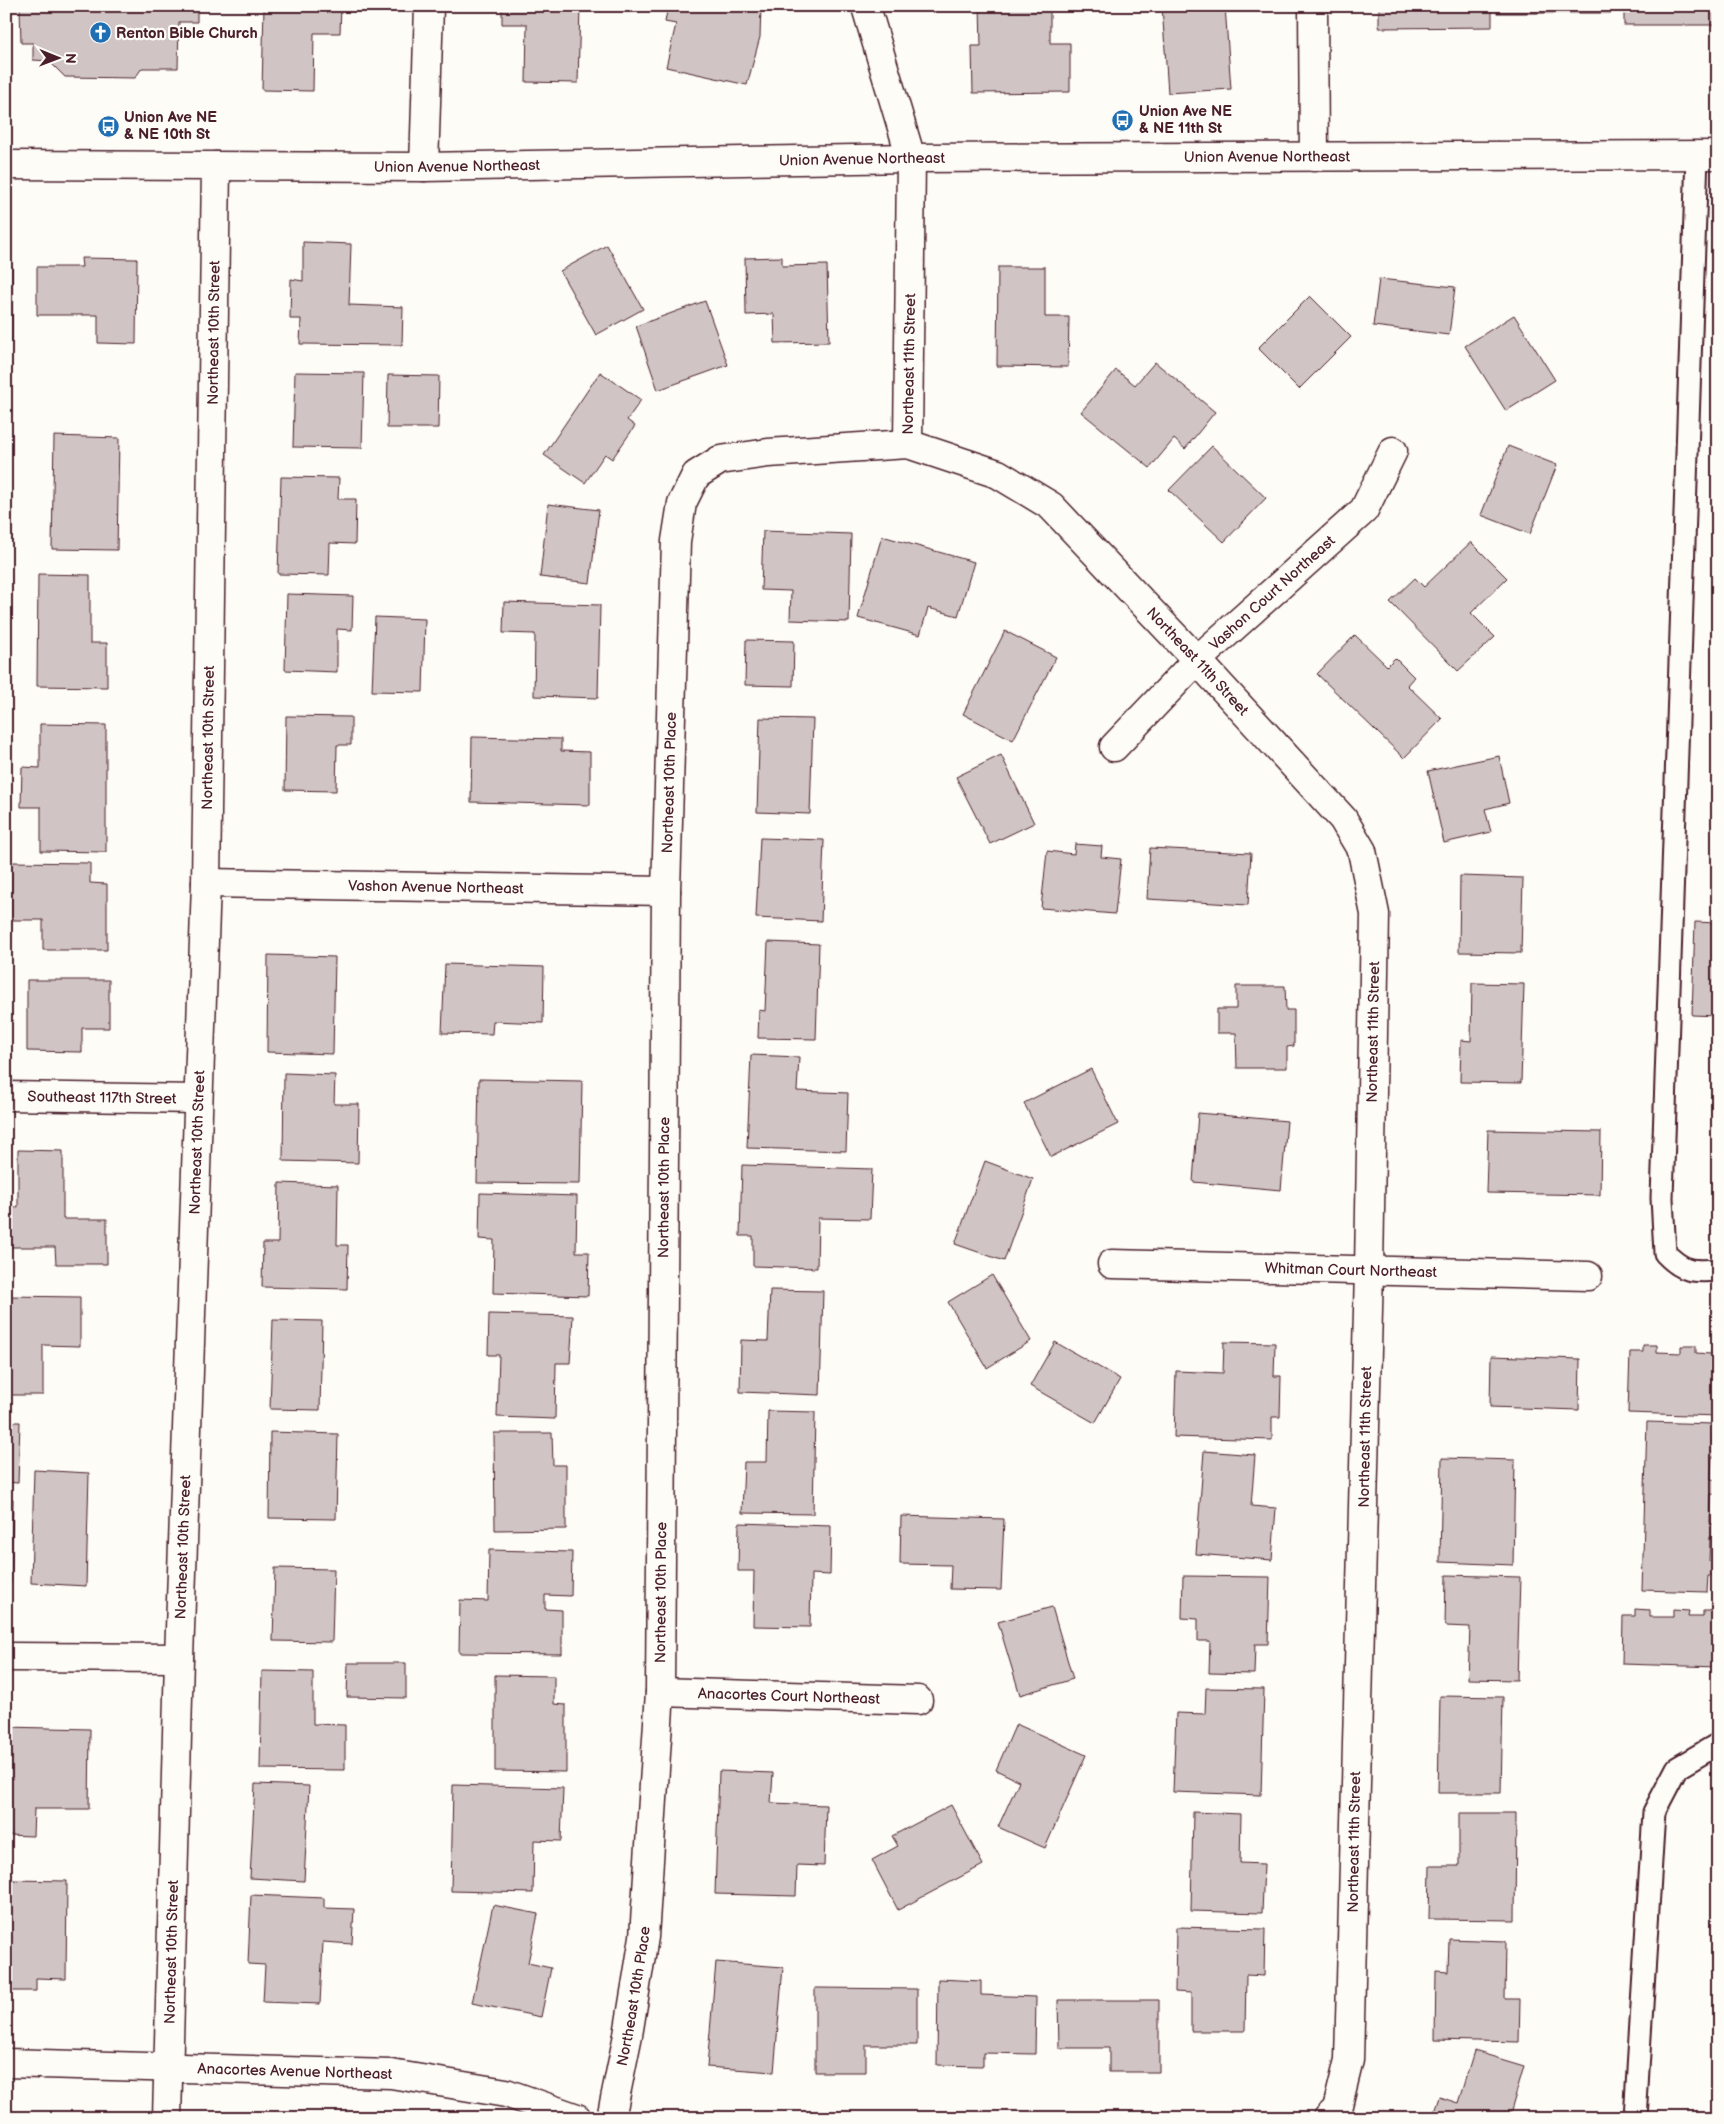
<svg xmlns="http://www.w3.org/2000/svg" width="1724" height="2124" font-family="'Balsamiq Sans',sans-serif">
<rect width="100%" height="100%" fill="#fdfcf7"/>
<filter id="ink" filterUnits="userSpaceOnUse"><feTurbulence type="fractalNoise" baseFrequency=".02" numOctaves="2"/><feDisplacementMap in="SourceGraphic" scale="10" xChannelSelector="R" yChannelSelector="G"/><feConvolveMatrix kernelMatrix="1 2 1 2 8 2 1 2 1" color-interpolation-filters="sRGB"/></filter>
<g filter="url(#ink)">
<g fill="#d0c5c4" stroke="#4a1f2b">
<path d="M29 6H197V22H179L178 68H142L135 78 65 77 49 61 33 60V43H21L20 8Z"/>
<path d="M264 6H341L340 33H314L313 91 262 90Z"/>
<path d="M502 6H580L578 83 526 82 527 24H502Z"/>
<path d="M668 6H761L760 37 747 85 666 67 676 24 665 22Z"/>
<path d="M980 6H1050V43H1070V92L973 93 972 46H981Z"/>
<path d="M1162 6H1225L1231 89 1168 93Z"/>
<path d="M1379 6H1492V27L1379 28Z"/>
<rect x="1497" y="6" width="114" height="7"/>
<rect x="1624" y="6" width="94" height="19"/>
<path d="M303 242 351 244 349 305 403 307 402 345 300 344 301 319H290L291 279 303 281Z"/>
<path d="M607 245 643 309 596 335 560 271Z"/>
<path d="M782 257V266L827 265 829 342 775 343 774 314 746 315 745 258Z"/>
<path d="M81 258 137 259 136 344 98 343V315H37V267H82Z"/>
<rect x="6" y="267" width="6" height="75"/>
<path d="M998 267H1045V317H1069L1068 367 997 366Z"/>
<path d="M1379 279 1455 287 1449 335 1373 326Z"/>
<path d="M1310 296 1351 337 1299 389 1258 348Z"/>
<path d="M705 301 728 365 658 390 636 326Z"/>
<path d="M1514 315 1555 380 1506 411 1465 346Z"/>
<path d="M1155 362 1215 412 1185 449 1174 439 1150 468 1081 412 1116 370 1135 385Z"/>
<path d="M295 372 364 373 362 448 293 447Z"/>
<path d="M600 372 641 400 627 420 635 426 612 459 605 454 585 483 544 455Z"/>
<path d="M388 375 439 376 438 428H387Z"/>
<path d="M54 436 119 438 117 550 52 549Z"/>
<path d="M1212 446 1266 498 1224 542 1169 490Z"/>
<path d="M1508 446 1557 465 1530 534 1481 515Z"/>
<path d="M281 477 339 478 338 499H356L355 544 330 543 329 575 278 574Z"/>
<path d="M548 504 599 510 590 583 540 577Z"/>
<path d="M763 531 851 534 849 622 790 620 791 591 761 590Z"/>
<path d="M882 536 974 562 958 616 928 608 920 635 858 618Z"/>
<path d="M1471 542 1507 578 1471 613 1495 637 1458 671 1390 602 1415 578 1424 587Z"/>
<path d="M38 574 90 575V643H107V687L37 686Z"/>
<path d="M287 594 353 596 352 630 337 629V672L285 670Z"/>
<path d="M504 602 600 605 598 698 534 696 535 634 503 633Z"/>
<path d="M375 617 425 619 423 692 372 691Z"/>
<path d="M1005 631 1056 657 1013 740 963 714Z"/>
<path d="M1355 635 1387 666 1395 658 1414 677 1407 685 1442 719 1404 758 1317 674Z"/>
<path d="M746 640 794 641 793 686 745 685Z"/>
<path d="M286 716 351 717V745H337L336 791 285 790Z"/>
<path d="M760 718 813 719 810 814 757 812Z"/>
<path d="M40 724 106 725V852L41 851V807H21L22 767 40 768Z"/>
<path d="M472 737 561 739V751L590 752V805L471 802Z"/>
<path d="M1001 755 1034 823 990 844 956 777Z"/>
<path d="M1499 756 1509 803 1485 809 1491 832 1444 843 1428 771Z"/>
<path d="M760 838 824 840 821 921 756 918Z"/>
<path d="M1075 844 1102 846 1101 857 1121 859 1115 914 1041 908 1047 851 1074 854Z"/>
<path d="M1150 848 1251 853 1248 905 1147 899Z"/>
<path d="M11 862 90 863V883L107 884V950H43V920H11Z"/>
<path d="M1460 876 1523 878 1521 953 1459 952Z"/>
<path d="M1695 922 1718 923V1016L1692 1015Z"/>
<path d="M768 942 819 944 816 1039 758 1038 759 1010 765 1011Z"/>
<path d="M268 955 335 957 333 1054 267 1052Z"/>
<path d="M445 964 544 967 543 1023 493 1021 492 1034 442 1033Z"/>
<path d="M27 980H109V1028H82V1052L27 1051Z"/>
<path d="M1472 983 1524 984 1521 1083 1460 1082 1461 1040 1471 1041Z"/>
<path d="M1236 986H1285L1286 1010H1294V1046L1287 1047V1068H1237L1236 1033H1217V1009H1236Z"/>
<path d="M751 1055 799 1057 797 1091 848 1093 846 1151 747 1148Z"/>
<path d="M1091 1069 1118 1124 1051 1157 1024 1103Z"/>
<path d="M284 1073 335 1075 334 1104H359L358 1163 283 1161Z"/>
<path d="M479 1079 582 1081 580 1184 477 1183Z"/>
<path d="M1198 1113 1287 1121 1281 1190 1193 1182Z"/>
<path d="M1488 1130 1601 1132 1600 1195 1486 1193Z"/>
<path d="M18 1150 63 1151V1219H107V1264H56L55 1247H6V1207H18Z"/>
<path d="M985 1161 1033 1179 1004 1261 955 1244Z"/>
<path d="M742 1165 872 1169 870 1219 818 1218 817 1268 753 1266V1236H740Z"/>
<path d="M279 1183 338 1185 337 1245H348L347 1289 262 1287 263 1243H278Z"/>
<path d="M480 1193 577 1196 576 1252H589L588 1296 493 1293 494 1240 479 1239Z"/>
<path d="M992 1275 1031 1341 987 1368 948 1302Z"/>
<path d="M770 1290 823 1291 820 1395 740 1392 741 1340 768 1341Z"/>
<path d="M6 1296 80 1297V1346L43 1345V1395H6Z"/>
<path d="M489 1314 573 1316 570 1363H556L555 1419 497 1417 499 1355H488Z"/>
<path d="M273 1320 322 1321 320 1410 270 1409Z"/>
<path d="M1055 1342 1120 1379 1095 1423 1030 1386Z"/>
<path d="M1224 1342 1275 1343 1274 1376H1281L1280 1417H1272V1440L1174 1437 1176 1371 1223 1373Z"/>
<path d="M1643 1345H1657V1352L1681 1353V1346H1696V1353L1711 1354 1712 1347H1718V1416L1628 1413 1630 1352H1643Z"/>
<path d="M1491 1356 1580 1359 1579 1410 1490 1407Z"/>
<path d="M768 1411 815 1412 813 1514 742 1513 744 1462H767Z"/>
<path d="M6 1422H20L18 1483 6 1482Z"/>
<path d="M1647 1422 1713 1424 1712 1442H1718V1457H1712L1711 1479 1718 1480V1495L1711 1494 1710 1524H1717V1537H1710L1709 1561H1716L1715 1576H1708L1707 1592 1642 1590Z"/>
<path d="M270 1432 338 1434 336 1519 269 1518Z"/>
<path d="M494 1433H552L553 1465H566V1529L495 1530Z"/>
<path d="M1204 1451 1255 1455 1251 1506 1276 1508 1272 1560 1196 1554Z"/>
<path d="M1442 1458 1515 1460 1513 1565 1440 1562Z"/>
<path d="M34 1470 89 1473 86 1586 31 1583Z"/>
<path d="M6 1499H13L11 1583H6Z"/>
<path d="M901 1516 1004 1519 1001 1590 950 1589 951 1565 900 1564Z"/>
<path d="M739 1523 831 1526 830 1575 811 1574 810 1627 753 1626 754 1571H738Z"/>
<path d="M489 1550 572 1552 571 1596 545 1595V1609L562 1610V1654L459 1653 460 1600 488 1601Z"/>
<path d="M275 1568 334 1569 332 1642 273 1641Z"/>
<path d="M1446 1575 1520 1577 1517 1680 1468 1679 1470 1627 1445 1626Z"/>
<path d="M1183 1576 1270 1577 1268 1644H1255L1254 1674 1209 1673 1210 1641H1198V1619L1182 1618Z"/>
<path d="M1052 1607 1073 1679 1020 1695 998 1622Z"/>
<path d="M1635 1609 1650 1610V1617H1673V1610L1689 1611 1688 1617H1703V1611H1718V1667L1622 1664 1623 1616H1635Z"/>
<path d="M348 1663H406V1698L347 1697Z"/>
<path d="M262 1671 313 1672V1724L345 1725V1770L260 1769Z"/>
<path d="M495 1675 554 1676V1704L566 1705V1772L495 1771Z"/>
<path d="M1206 1688 1264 1689 1261 1795 1173 1792 1176 1713 1205 1714Z"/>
<path d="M1440 1696 1503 1697 1501 1793H1438Z"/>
<path d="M1016 1724 1086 1755 1045 1848 998 1827 1019 1781 996 1770Z"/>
<path d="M6 1727 90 1729 89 1809H34L33 1836 6 1835Z"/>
<path d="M719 1771 773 1773 771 1803 826 1805 824 1866 797 1865 796 1896 715 1894Z"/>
<path d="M255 1784 309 1786 304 1881 250 1878Z"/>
<path d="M453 1785 563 1788 561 1841 534 1840 533 1893 451 1891Z"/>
<path d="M951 1805 983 1865 898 1910 872 1860 898 1846 892 1836Z"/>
<path d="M1193 1812 1241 1814 1240 1863 1264 1864 1262 1913 1191 1911Z"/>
<path d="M1459 1813H1516L1515 1920 1429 1919 1430 1866H1459Z"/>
<path d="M11 1880 67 1881 66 1979 36 1978V1991H6V1922H11Z"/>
<path d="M251 1895 324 1898V1908L354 1909 352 1944 323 1942 320 2004 263 2002 265 1965 248 1964Z"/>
<path d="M493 1905 538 1914 528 1963 551 1968 541 2017 472 2003Z"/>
<path d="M1176 1927 1265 1929 1264 1976 1246 1975 1245 2031H1191V1993L1175 1992Z"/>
<path d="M1449 1939 1506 1941 1505 1999H1520L1519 2042 1435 2040 1436 1971 1448 1972Z"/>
<path d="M716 1962 783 1967 774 2072 707 2067Z"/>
<path d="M938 1979 981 1981V1995L1036 1997 1035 2054 983 2053V2066L937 2065Z"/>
<path d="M815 1988 917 1989V2045H866V2072H815Z"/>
<path d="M1058 2000H1159V2072H1109V2048H1059Z"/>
<path d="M1474 2051 1524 2066 1509 2118H1432L1439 2097 1458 2103Z"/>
</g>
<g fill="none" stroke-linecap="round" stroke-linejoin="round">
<defs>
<g id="service">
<path d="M1697 155 1662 1198 1665 1253C1683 1272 1693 1272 1718 1270"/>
<path d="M1635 2118 1654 1812 1677 1768 1718 1744"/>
</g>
<g id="minor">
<path d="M1313 6 1314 157"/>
<path id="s1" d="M866 7 911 158 908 444 998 474 1051 506 1197 660 1343 819 1362 851 1375 914 1369 1270 1349 2060 1337 2109 1328 2118"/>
<path d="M424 167 429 6"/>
<path id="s2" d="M1114 747 1197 660 1364 510 1393 451"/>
<path id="s3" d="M206 883 666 891"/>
<path id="s4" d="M6 1096 198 1099"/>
<path id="s5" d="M1112 1264 1588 1276"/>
<path d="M6 1657 179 1658"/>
<path id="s6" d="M660 1692 918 1700"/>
<path id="s7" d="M6 2063 391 2074 506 2093 577 2118"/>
<path id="s8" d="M167 2118 179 1658 206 883 216 166"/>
<path id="s9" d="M611 2118 628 2035 644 1937 660 1692 666 891 676 541 682 503 696 475 720 460 768 453 908 444"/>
</g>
<g id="tertiary">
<path id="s10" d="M6 165 424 167 911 158 1718 155"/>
</g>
</defs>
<use href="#service" stroke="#4a1f2b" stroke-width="25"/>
<use href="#minor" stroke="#4a1f2b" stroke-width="31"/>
<use href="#tertiary" stroke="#4a1f2b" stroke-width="31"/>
<use href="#service" stroke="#fdfcf7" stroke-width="21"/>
<use href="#minor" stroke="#fdfcf7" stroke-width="28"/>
<use href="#tertiary" stroke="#fdfcf7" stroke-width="28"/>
</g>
</g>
<defs>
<symbol id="church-disc" viewBox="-11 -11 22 22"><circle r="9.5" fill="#1f6fb2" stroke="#fdfcf7"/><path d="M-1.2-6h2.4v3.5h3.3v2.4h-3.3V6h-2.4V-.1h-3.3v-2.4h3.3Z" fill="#fff"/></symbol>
<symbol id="bus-disc" viewBox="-11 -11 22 22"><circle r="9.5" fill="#1f6fb2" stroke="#fdfcf7"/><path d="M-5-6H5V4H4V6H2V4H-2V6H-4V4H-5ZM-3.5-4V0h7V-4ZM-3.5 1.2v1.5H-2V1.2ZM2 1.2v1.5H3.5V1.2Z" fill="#fff"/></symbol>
</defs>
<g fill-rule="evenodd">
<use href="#church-disc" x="88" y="20" width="25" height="25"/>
<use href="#bus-disc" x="1110" y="108" width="25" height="25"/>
<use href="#bus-disc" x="96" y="114" width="25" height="25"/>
</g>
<g text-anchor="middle" stroke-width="4.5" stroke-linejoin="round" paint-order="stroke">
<g font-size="15" font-weight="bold" fill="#4a1f2b" stroke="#fdfcf7" text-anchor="start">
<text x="116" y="38">Renton Bible Church</text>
<text x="1139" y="116">Union Ave NE<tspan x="1139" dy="17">&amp; NE 11th St</tspan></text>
<text x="124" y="122">Union Ave NE<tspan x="124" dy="17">&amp; NE 10th St</tspan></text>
</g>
<g font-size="15" fill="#4a1f2b" stroke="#fdfcf7">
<text dy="5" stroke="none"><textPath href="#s10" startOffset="1261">Union Avenue Northeast</textPath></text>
<text dy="5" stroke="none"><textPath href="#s10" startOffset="856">Union Avenue Northeast</textPath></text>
<text dy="5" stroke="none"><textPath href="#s10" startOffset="451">Union Avenue Northeast</textPath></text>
<text dy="5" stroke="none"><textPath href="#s8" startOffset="1786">Northeast 10th Street</textPath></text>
<text transform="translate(909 364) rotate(-89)" y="5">Northeast 11th Street</text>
<text dy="5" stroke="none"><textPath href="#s2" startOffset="221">Vashon Court Northeast</textPath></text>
<text dy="5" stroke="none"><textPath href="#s1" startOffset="814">Northeast 11th Street</textPath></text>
<text dy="5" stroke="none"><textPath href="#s8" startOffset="1381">Northeast 10th Street</textPath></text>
<text dy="5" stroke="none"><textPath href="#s9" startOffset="1339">Northeast 10th Place</textPath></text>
<text dy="5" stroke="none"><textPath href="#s3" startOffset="230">Vashon Avenue Northeast</textPath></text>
<text transform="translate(1373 1032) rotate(-89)" y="5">Northeast 11th Street</text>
<text dy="5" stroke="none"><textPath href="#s4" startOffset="96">Southeast 117th Street</textPath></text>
<text dy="5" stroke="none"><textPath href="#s8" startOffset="976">Northeast 10th Street</textPath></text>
<text dy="5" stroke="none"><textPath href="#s9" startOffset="934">Northeast 10th Place</textPath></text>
<text dy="5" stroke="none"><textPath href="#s5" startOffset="239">Whitman Court Northeast</textPath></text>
<text transform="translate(1365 1437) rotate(-89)" y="5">Northeast 11th Street</text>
<text dy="5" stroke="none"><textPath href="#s8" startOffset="571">Northeast 10th Street</textPath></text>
<text dy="5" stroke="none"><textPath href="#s9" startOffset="529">Northeast 10th Place</textPath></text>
<text dy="5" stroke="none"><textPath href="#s6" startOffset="129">Anacortes Court Northeast</textPath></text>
<text transform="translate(1354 1842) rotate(-89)" y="5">Northeast 11th Street</text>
<text dy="5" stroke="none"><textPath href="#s8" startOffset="166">Northeast 10th Street</textPath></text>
<text dy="5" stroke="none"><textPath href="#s9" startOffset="124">Northeast 10th Place</textPath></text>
<text dy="5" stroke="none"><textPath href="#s7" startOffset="289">Anacortes Avenue Northeast</textPath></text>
</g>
</g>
<rect width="1724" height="2124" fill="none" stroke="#fdfcf7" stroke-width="25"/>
<rect x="12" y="12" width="1699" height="2099" fill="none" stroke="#4a1f2b" stroke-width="2" filter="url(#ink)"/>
<g transform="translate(58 58) rotate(91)" stroke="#fdfcf7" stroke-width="4" paint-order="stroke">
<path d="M0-4L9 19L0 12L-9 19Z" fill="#4a1f2b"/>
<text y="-8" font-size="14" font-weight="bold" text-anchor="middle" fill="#4a1f2b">N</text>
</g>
</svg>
